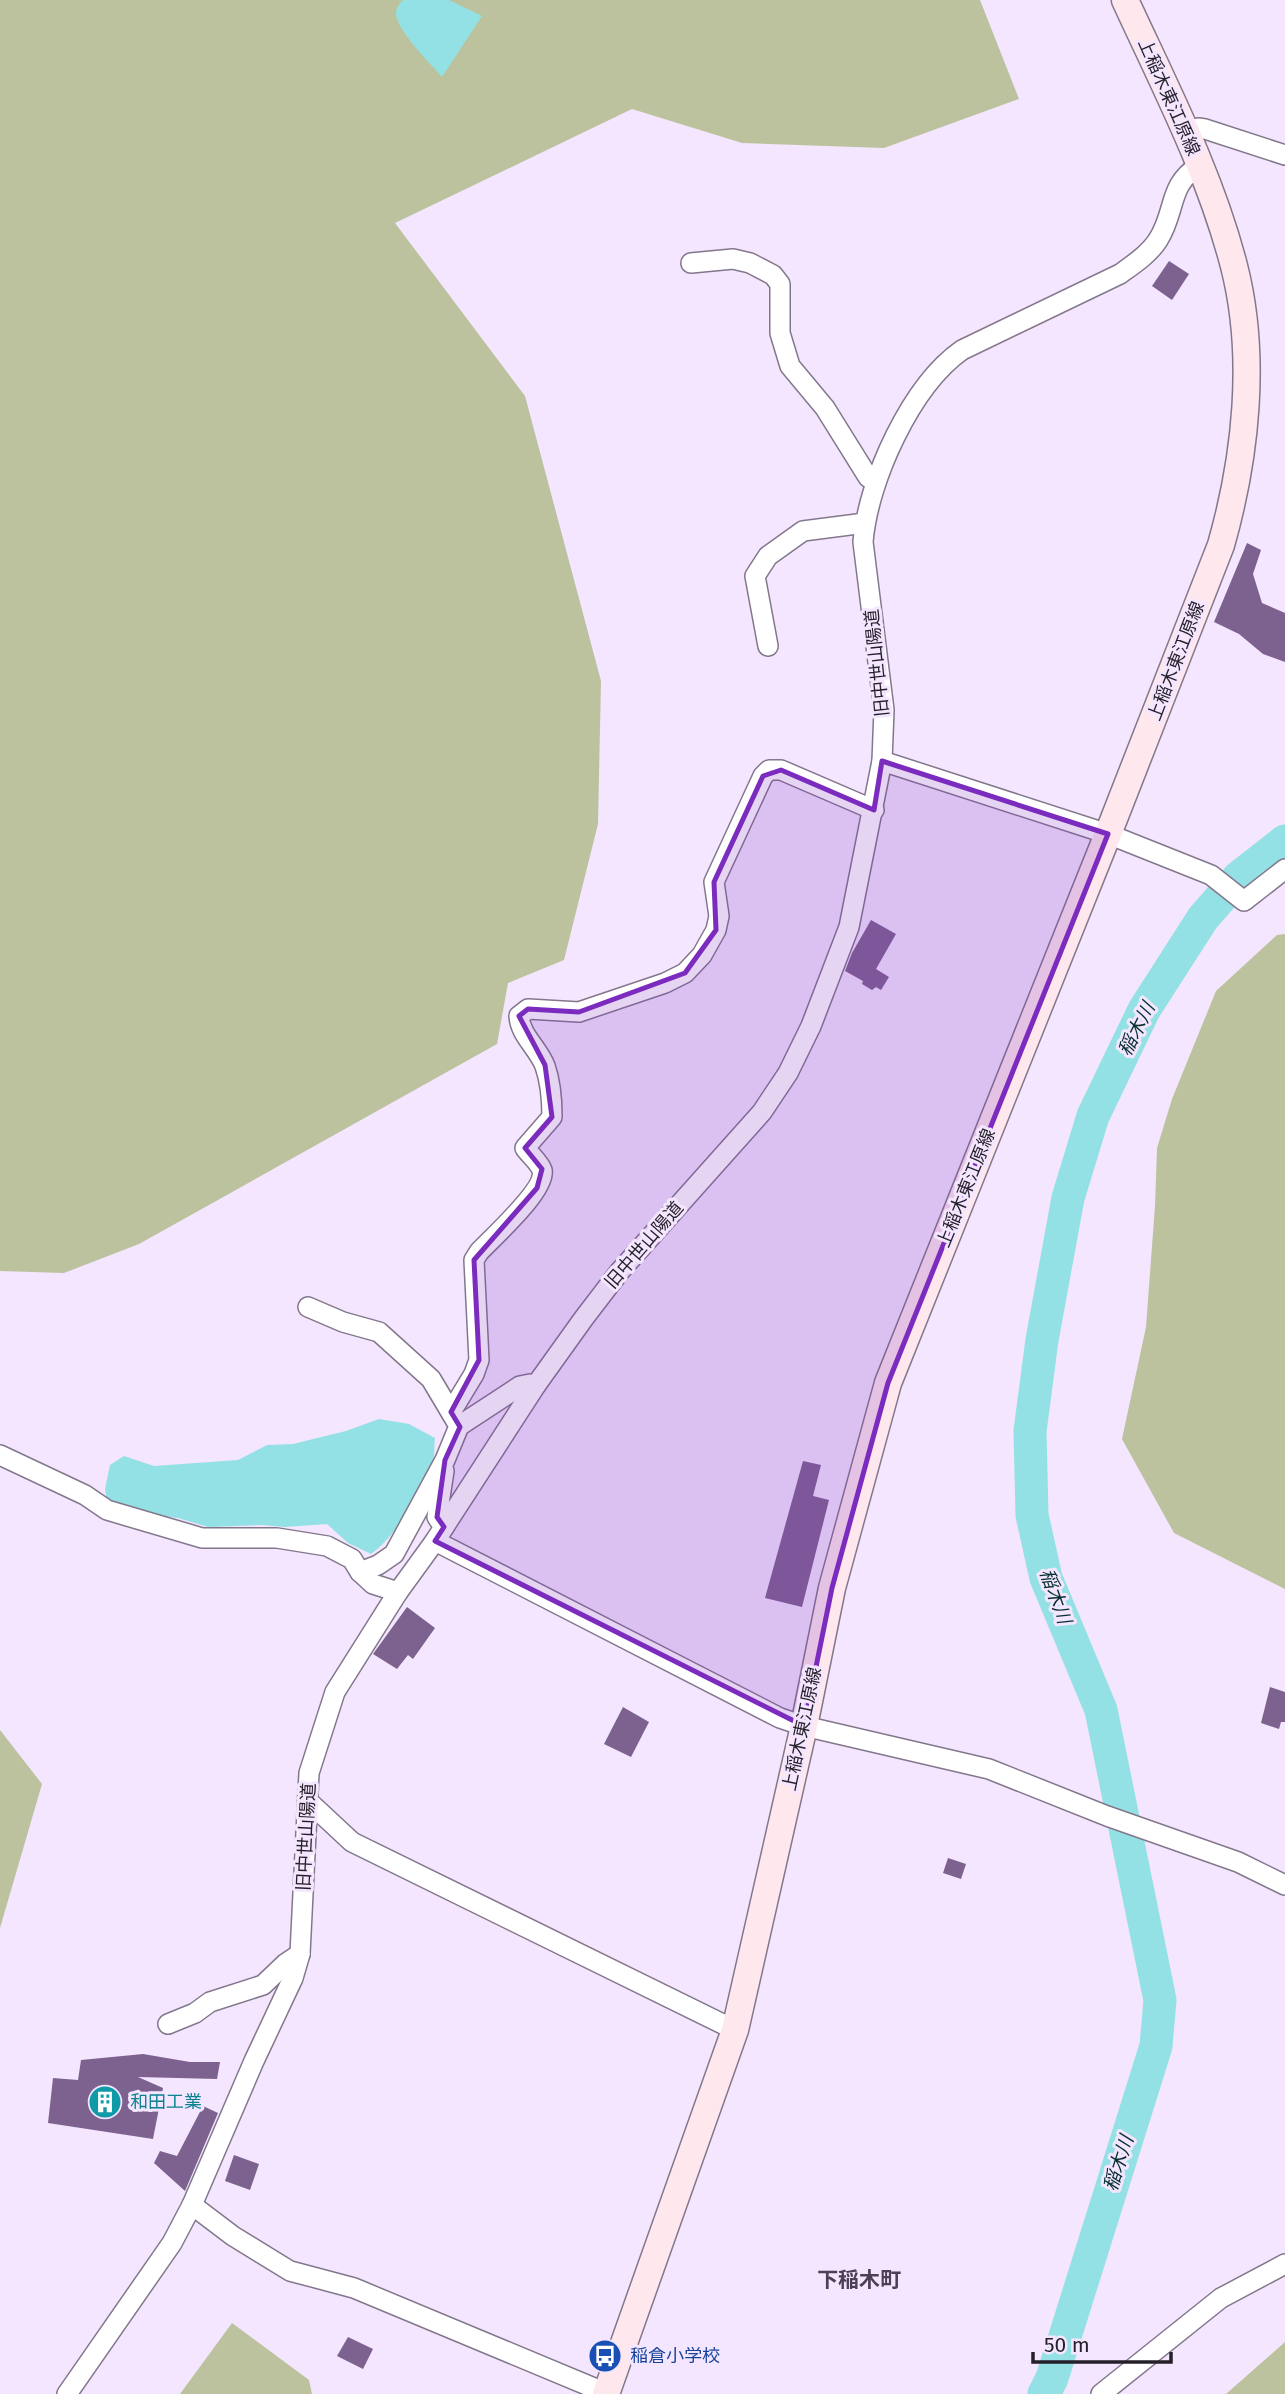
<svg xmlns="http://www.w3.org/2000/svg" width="1285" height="2394" font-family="'Fira Sans','Noto Sans JP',sans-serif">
<rect width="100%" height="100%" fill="#f3e6fe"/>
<g fill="#bcc29e">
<path d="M0 0H980L1019 99 884 148 742 143 632 109 395 223 525 396 601 681 598 824 564 960 508 983 497 1044 139 1244 64 1273 0 1271Z"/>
<path d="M1285 934V1589L1174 1533 1122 1439 1146 1327 1155 1206 1157 1148 1172 1099 1216 991 1277 935Z"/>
<path d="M0 1730 42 1784 0 1928Z"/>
<path d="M232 2323 309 2380 312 2394H180Z"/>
<path d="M1285 2342V2394H1226Z"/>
</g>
<g fill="#93e1e4">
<path d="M403 0H449L482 16 442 77C430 63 399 33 396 15 395 9 399 4 403 0Z"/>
<path d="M379 1419 409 1424 435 1438C434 1445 435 1454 433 1461 422 1490 396 1537 371 1554L348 1543 327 1524 285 1527 262 1525 208 1527 178 1518 138 1513 107 1502 105 1489 110 1465 124 1456 154 1466 238 1460 267 1445 293 1444 346 1431Z"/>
</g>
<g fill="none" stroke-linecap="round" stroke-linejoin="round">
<path stroke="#93e1e4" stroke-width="33" d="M1044 2394 1052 2378 1156 2046 1160 2000 1101 1710 1046 1578 1032 1515 1030 1431 1042 1340 1068 1198 1093 1116 1144 1010 1203 918 1239 877 1285 841"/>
</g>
<g fill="#7d6290">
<path d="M1169 261 1189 274 1172 300 1152 286Z"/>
<path d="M1247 543 1261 550 1253 574 1262 603 1285 613V662L1263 654 1239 634 1214 622Z"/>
<path d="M871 920 896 934 876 969 889 977 881 990 876 987 872 990 862 984 863 981 845 971 852 953Z"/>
<path d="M803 1461 821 1465 813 1496 829 1500 802 1607 765 1598Z"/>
<path d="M407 1607 435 1628 413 1659 408 1655 397 1669 373 1654Z"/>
<path d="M1270 1687 1285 1692V1722H1281L1279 1729 1261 1723Z"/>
<path d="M623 1707 649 1722 631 1757 604 1744Z"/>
<path d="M948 1858 966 1864 961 1879 943 1873Z"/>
<path d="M143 2054 190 2062H220L217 2079 138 2077 163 2088 153 2139 48 2123 53 2078 78 2080 81 2060Z"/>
<path d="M203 2106 218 2113 185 2191 154 2163 160 2151 177 2156Z"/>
<path d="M234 2155 259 2164 250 2190 225 2181Z"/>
<path d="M348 2337 373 2349 363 2369 337 2356Z"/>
</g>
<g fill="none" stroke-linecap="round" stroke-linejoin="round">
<defs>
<g id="street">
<path d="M1185 132 1198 128 1205 129 1285 155"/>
<path d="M691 263 733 259 750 263 773 275 780 284V333L790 366 825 408 868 477 875 482"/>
<path d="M768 646 755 576 768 556 803 531 865 523"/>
<path d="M882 761 1108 834 1211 875 1244 901 1285 869"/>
<path d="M308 1307 343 1322 379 1332 431 1379 456 1421"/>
<path d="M451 1412 474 1374 479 1360 474 1260 479 1252C492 1238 547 1189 542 1170 539 1162 530 1155 525 1148L552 1117C552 1100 551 1083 545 1066 538 1048 520 1035 519 1016L528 1009 579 1012 665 983 685 973 702 955 716 930 719 916 714 882 763 776 769 770H781L874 810"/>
<path d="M0 1455 85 1495 107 1510 202 1538H277L327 1546 352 1559 360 1572 373 1584 398 1592"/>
<path d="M444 1527 437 1517 444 1471"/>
<path d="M435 1541 780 1718 804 1726 989 1769 1107 1816 1238 1862 1285 1885"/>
<path d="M360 1572 378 1565 394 1554 445 1460 459 1426 520 1386 530 1384 536 1385"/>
<path d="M309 1802 352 1842 735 2030"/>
<path d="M168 2024 195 2013 210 2002 263 1985 285 1964 300 1954"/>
<path d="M192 2205 233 2236 290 2271 354 2288 606 2393"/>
<path d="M67 2394 172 2243 192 2205 254 2061 293 1978 300 1954 309 1773 335 1692 398 1592 435 1541 536 1385 584 1318 620 1271 762 1112 788 1073 811 1026 849 927 882 761 884 710 863 542C868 480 911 386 962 350L1120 274C1134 264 1149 254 1158 240 1177 210 1167 185 1200 165"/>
<path d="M1101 2394 1221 2298 1285 2264"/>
</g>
<path id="secondary" d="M606 2394 735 2030 804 1726 832 1588 888 1383 1108 834 1221 545C1246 457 1257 356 1234 266 1210 173 1165 87 1125 0"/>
</defs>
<use href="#street" stroke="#83778c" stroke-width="22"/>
<use href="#secondary" stroke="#83778c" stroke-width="29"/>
<use href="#street" stroke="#fff" stroke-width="19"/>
<use href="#secondary" stroke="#fee8ed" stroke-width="26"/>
</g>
<path fill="#7b2cbf" fill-opacity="0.2" stroke="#7b2cbf" stroke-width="5" stroke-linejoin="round" d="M882 761 1108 834 888 1383 832 1588 804 1726 435 1541 444 1527 437 1517 445 1460 460 1427 451 1412 479 1360 474 1260 537 1188 542 1169 525 1148 552 1117 545 1065 519 1016 528 1009 579 1012 685 973 716 930 714 882 763 776 781 770 874 810Z"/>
<defs>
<symbol id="building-disc" viewBox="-11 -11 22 22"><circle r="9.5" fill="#0f9aa8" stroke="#f3e6fe"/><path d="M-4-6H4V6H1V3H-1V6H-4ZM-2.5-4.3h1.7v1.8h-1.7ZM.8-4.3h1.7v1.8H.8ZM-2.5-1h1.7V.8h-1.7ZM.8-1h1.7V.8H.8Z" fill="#fff"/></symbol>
<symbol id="bus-disc" viewBox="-11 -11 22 22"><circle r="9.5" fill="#1a4fb4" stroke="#f3e6fe"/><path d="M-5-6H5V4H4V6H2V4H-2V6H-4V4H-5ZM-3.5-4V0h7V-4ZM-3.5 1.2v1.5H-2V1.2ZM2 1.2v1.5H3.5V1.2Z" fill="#fff"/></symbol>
</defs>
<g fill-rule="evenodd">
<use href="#building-disc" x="86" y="2083" width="38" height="38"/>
<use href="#bus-disc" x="586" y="2337" width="38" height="38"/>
</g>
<g text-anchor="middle" stroke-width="6" stroke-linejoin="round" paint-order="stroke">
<g font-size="18" fill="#241f28" stroke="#f3e6fe">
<text transform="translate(1169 97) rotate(66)" y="6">上稲木東江原線</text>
<text transform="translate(1176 661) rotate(-69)" y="6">上稲木東江原線</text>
<text transform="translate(877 663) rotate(-96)" y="6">旧中世山陽道</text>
<text transform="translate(966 1188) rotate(-68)" y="6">上稲木東江原線</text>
<text transform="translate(644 1245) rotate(-49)" y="6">旧中世山陽道</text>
<text transform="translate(802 1729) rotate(-78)" y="6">上稲木東江原線</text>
<text transform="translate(306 1837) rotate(-87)" y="6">旧中世山陽道</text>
</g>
<g font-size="18" fill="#0d838f" stroke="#f3e6fe" text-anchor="start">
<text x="130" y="2108">和田工業</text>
</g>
<g font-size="18" fill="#164399" stroke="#f3e6fe" text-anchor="start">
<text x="630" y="2362">稲倉小学校</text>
</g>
<g font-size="19" font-style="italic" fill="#073031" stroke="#f3e6fe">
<text transform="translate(1136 1029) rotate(-63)" y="7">稲木川</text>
<text transform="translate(1056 1596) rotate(70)" y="7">稲木川</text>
<text transform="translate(1118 2163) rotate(-72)" y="7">稲木川</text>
</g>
<g font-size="21" font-weight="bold" fill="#4c4154" stroke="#f3e6fe">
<text x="859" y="2287">下稲木町</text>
</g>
</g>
<path d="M1033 2352v10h138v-10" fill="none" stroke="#241f28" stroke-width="3.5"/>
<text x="1044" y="2352" font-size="21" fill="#241f28" stroke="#f3e6fe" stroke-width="5" paint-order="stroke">50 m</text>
</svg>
